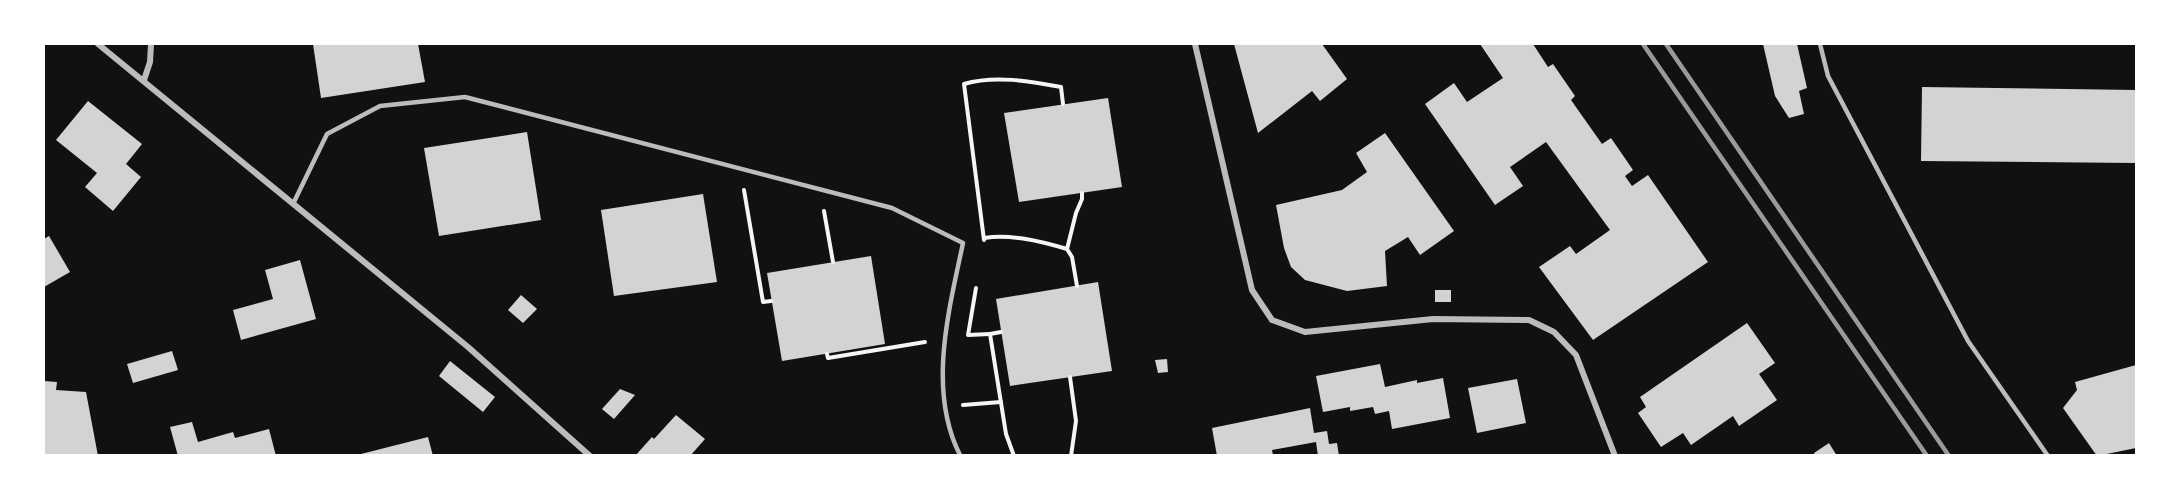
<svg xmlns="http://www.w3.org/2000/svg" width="2180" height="499" font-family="Roboto,sans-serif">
<rect width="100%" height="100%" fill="#111"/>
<g fill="#d3d3d3">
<path d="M313 44H418L425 82 321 98Z"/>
<path d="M1234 44H1322L1347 79 1320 101 1312 91 1258 133Z"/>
<path d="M1480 44H1533L1548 67 1553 64 1575 96 1571 100 1602 144 1611 138 1633 170 1625 176 1632 186 1648 175 1708 262 1593 340 1539 267 1570 246 1576 254 1610 230 1546 142 1510 167 1523 186 1495 205 1425 104 1454 83 1467 102 1503 78Z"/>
<path d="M1763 44H1797L1807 88 1799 91 1804 114 1789 118 1775 96Z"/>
<path d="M1922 87 2136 90V163L1921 161Z"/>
<path d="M1108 98 1122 187 1019 202 1004 113Z"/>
<path d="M88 101 142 144 126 164 141 177 113 211 85 187 97 173 56 140Z"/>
<path d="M527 132 541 220 439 236 424 148Z"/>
<path d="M1385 133 1454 231 1420 255 1408 237 1385 251 1387 286 1347 291 1305 280 1291 267 1284 248 1276 205 1342 190 1367 172 1356 153Z"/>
<path d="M703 194 717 282 614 296 601 210Z"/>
<path d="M49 236 70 272 44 287V239Z"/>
<path d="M871 256 885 344 782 361 767 273Z"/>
<path d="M300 260 316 319 241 340 233 310 273 299 265 270Z"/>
<path d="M1098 282 1112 371 1010 386 996 299Z"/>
<rect x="1435" y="290" width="16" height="12"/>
<path d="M521 295 537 309 523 323 508 310Z"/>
<path d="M1747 323 1775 363 1759 374 1777 400 1739 426 1733 416 1691 445 1683 433 1661 447 1638 413 1646 407 1640 397Z"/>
<path d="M172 351 178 370 133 383 127 364Z"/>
<path d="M1167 359 1168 372 1158 373 1155 360Z"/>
<path d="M450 361 495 397 483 412 439 376Z"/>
<path d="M1380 364 1385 387 1417 380V383L1443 378 1450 418 1392 429 1389 411 1375 414 1373 407 1350 411V407L1323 412 1316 376Z"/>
<path d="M2136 365V448L2097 456 2063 408 2077 390 2075 382Z"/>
<path d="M1517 379 1526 423 1477 433 1468 388Z"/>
<path d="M44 381 57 382 56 390 86 392 98 456H44Z"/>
<path d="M620 389 635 395 614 419 602 409Z"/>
<path d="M1310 408 1314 433 1327 431 1329 444 1337 443 1339 456H1318L1316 442 1272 450 1273 455 1270 456H1217L1212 428Z"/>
<path d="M676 415 705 439 690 456H635L652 437 654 439Z"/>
<path d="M192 422 198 442 233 432 235 438 269 429 276 456H178L170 427Z"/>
<path d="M428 437 433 456H357V455Z"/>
<path d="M1829 443 1837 456H1815L1814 453Z"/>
</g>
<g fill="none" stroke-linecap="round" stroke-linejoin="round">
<g stroke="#f5f5f5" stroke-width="4">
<path d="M744 190 763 302 771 301"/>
<path d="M824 211 833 262"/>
<path d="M984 238C1012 234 1040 241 1067 249L1072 257 1077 286"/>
<path d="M984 240 964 84C994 75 1030 81 1061 87L1063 104"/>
<path d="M1067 249 1076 213 1082 199V193"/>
<path d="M976 288 968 335 990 334"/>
<path d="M1001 332 990 334 1006 434 1014 456"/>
<path d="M827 354 828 358 925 342"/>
<path d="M1070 377 1076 421 1071 456"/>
<path d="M963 405 1001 402"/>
</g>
<g stroke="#bcbcbc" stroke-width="4.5">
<path d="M1820 44 1828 76 1968 341 2048 456"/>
<path d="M293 204 327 134 380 106 465 97 892 208 963 243C949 310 927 390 960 455"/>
</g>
<g stroke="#bcbcbc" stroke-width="6">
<path d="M98 44 468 347 590 456"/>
<path d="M1195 44 1252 290 1272 320 1305 332 1433 319 1529 320 1554 332 1576 355 1615 456"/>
<path d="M144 80 150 62 151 44"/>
</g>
<g stroke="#9a9a9a" stroke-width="4.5">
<path d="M1643 44 1927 456"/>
<path d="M1666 44 1949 456"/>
</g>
</g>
<rect width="2180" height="499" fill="none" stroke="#ffffff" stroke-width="90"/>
</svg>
